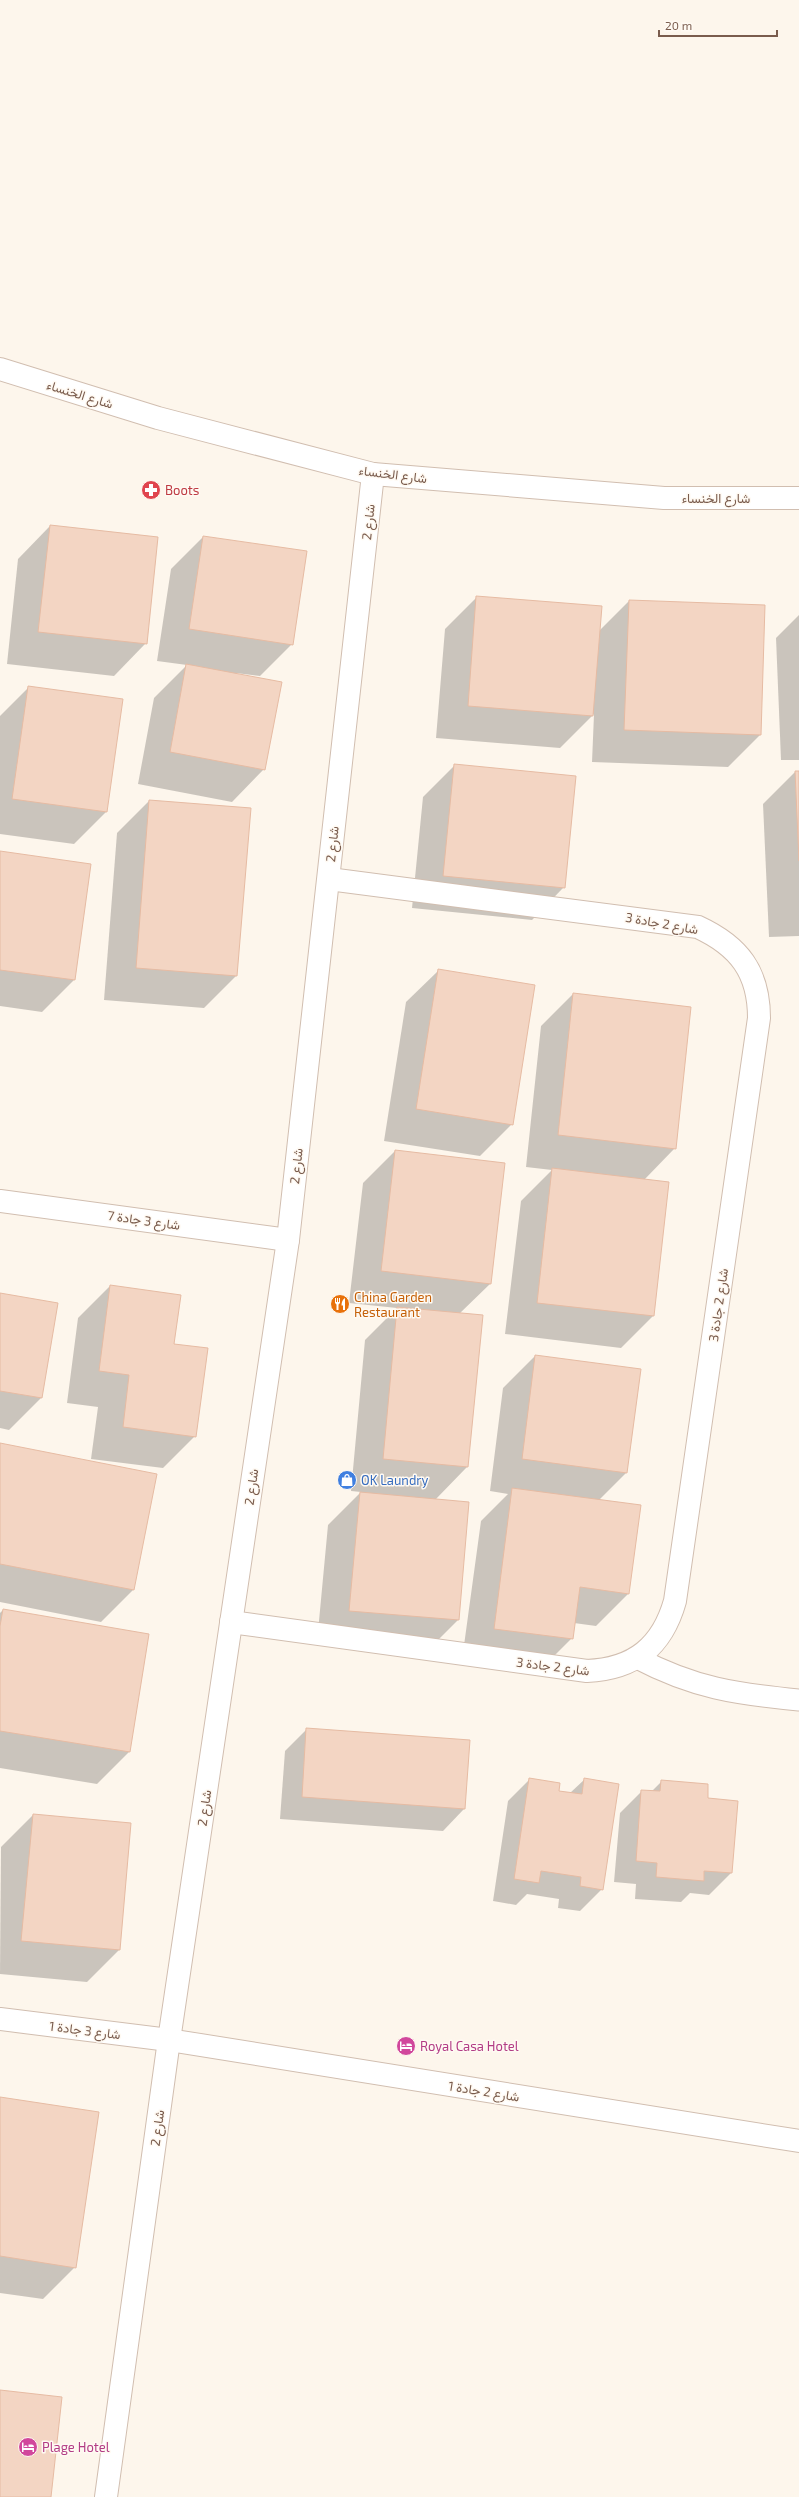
<svg xmlns="http://www.w3.org/2000/svg" width="799" height="2497" font-family="'Exo 2',Vazirmatn,sans-serif">
<rect width="100%" height="100%" fill="#fdf6ec"/>
<g fill="#0003">
<path d="M50 526 146 643 114 676 7 664 18 559Z"/>
<path d="M203 537 292 644 260 676 236 673 264 769 232 802 138 784 154 698 187 665 157 661 171 569Z"/>
<path d="M477 597 599 631 629 601 760 735 728 767 592 762 594 714 560 748 436 738 445 629Z"/>
<path d="M799 615V760H781L776 638Z"/>
<path d="M29 687 106 812 74 844 0 834V716Z"/>
<path d="M455 765 564 887 532 920 412 908 423 797Z"/>
<path d="M795 772H799V936L769 937 763 804Z"/>
<path d="M149 801 236 976 204 1008 104 1000 117 833Z"/>
<path d="M0 852 74 980 42 1012 0 1006Z"/>
<path d="M439 970 512 1124 480 1156 384 1141 406 1002Z"/>
<path d="M573 994 675 1148 644 1180 653 1316 621 1348 505 1334 521 1201 552 1170 526 1167 541 1026Z"/>
<path d="M395 1151 503 1164 490 1284 459 1314 467 1467 435 1500 458 1620 426 1652 317 1642 328 1525 361 1492 351 1491 365 1340 397 1308 349 1303 363 1183Z"/>
<path d="M110 1286 173 1345 195 1436 163 1468 91 1459 98 1407 67 1403 78 1318Z"/>
<path d="M0 1294 41 1398 9 1430 0 1428Z"/>
<path d="M535 1356 640 1370 626 1473 598 1501 628 1594 596 1626 574 1623 572 1638 540 1670 462 1660 481 1521 508 1494 490 1491 503 1388Z"/>
<path d="M0 1444 133 1590 101 1622 0 1602Z"/>
<path d="M3 1610 148 1635 129 1752 97 1784 0 1768V1613Z"/>
<path d="M307 1729 469 1741 464 1809 443 1831 280 1819 285 1751Z"/>
<path d="M530 1779 557 1792 570 1793 585 1779 602 1889 580 1911 558 1908 559 1899 527 1894 516 1905 493 1901 508 1801Z"/>
<path d="M662 1781 706 1799 737 1802 731 1873 709 1895 690 1893 681 1902 635 1899 636 1884 614 1882 620 1813 642 1791 651 1792Z"/>
<path d="M33 1815 130 1824 119 1950 87 1982 0 1974 1 1847Z"/>
<path d="M0 2098 75 2267 43 2299 0 2293Z"/>
</g>
<g fill="#f3d5c3" stroke="#e6bba3">
<path d="M50 525 158 537 147 644 38 632Z"/>
<path d="M203 536 307 551 293 645 189 629Z"/>
<path d="M476 596 602 606 593 716 468 706Z"/>
<path d="M629 600 765 605 761 735 624 730Z"/>
<path d="M186 664 282 682 265 770 170 752Z"/>
<path d="M28 686 123 699 107 812 12 799Z"/>
<path d="M454 764 576 776 565 888 443 876Z"/>
<path d="M795 771H799V861Z"/>
<path d="M149 800 251 808 237 976 136 968Z"/>
<path d="M0 851 91 864 75 980 0 970Z"/>
<path d="M438 969 535 985 513 1125 416 1109Z"/>
<path d="M573 993 691 1007 676 1149 558 1135Z"/>
<path d="M395 1150 505 1163 491 1284 381 1271Z"/>
<path d="M552 1168 669 1182 654 1316 537 1303Z"/>
<path d="M110 1285 181 1295 174 1344 208 1348 196 1437 123 1427 129 1375 99 1371Z"/>
<path d="M0 1293 58 1303 42 1398 0 1391Z"/>
<path d="M397 1307 483 1315 468 1467 383 1459Z"/>
<path d="M535 1355 641 1369 627 1473 522 1459Z"/>
<path d="M0 1443 157 1474 134 1590 0 1564Z"/>
<path d="M512 1488 641 1505 629 1594 580 1587 573 1639 494 1629Z"/>
<path d="M360 1492 469 1502 459 1620 349 1611Z"/>
<path d="M3 1609 149 1634 130 1752 0 1731V1626Z"/>
<path d="M306 1728 470 1740 465 1809 302 1797Z"/>
<path d="M529 1778 560 1783 559 1791 582 1794 584 1778 619 1784 603 1890 580 1886 581 1877 541 1871 539 1883 514 1879Z"/>
<path d="M661 1780 708 1784V1798L738 1801 732 1873 704 1871V1881L656 1877 657 1863 636 1861 641 1790 660 1791Z"/>
<path d="M33 1814 131 1823 120 1950 21 1941Z"/>
<path d="M0 2097 99 2112 76 2268 0 2256Z"/>
<path d="M0 2390 62 2397 51 2497H0Z"/>
</g>
<g fill="none" stroke-linecap="round" stroke-linejoin="round">
<defs>
<path id="service" d="M637 1658C694 1688 736 1694 799 1700"/>
<g id="minor">
<path d="M0 1201 288 1240"/>
<path d="M231 1622 587 1671C634 1669 662 1647 675 1601L759 1018C759 972 739 946 698 927L329 879"/>
<path d="M0 2019 169 2040 799 2141"/>
<path d="M106 2497 169 2040 288 1240 373 474"/>
</g>
<path id="tertiary" d="M0 369 158 418 373 474 664 498H799"/>
</defs>
<use href="#service" stroke="#d1beb0" stroke-width="23"/>
<use href="#minor" stroke="#d1beb0" stroke-width="24"/>
<use href="#tertiary" stroke="#d1beb0" stroke-width="24"/>
<use href="#service" stroke="#fff" stroke-width="21"/>
<use href="#minor" stroke="#fff" stroke-width="22"/>
<use href="#tertiary" stroke="#fff" stroke-width="22"/>
</g>
<defs>
<symbol id="pharmacy-disc" viewBox="-11 -11 22 22"><circle r="9.5" fill="#e0444e" stroke="#fffaf3"/><path d="M-2-6h4v4h4v4h-4v4h-4v-4h-4v-4h4Z" fill="#fff"/></symbol>
<symbol id="restaurant-disc" viewBox="-11 -11 22 22"><circle r="9.5" fill="#e8710a" stroke="#fffaf3"/><path d="M-5-6h1v4h1v-4h1v4h1v-4h1v5L-1.5 .5V6h-2V.5L-5-1ZM5-6V6H3V1.5H1.5Q1.5-4 5-6Z" fill="#fff"/></symbol>
<symbol id="shop-disc" viewBox="-11 -11 22 22"><circle r="9.5" fill="#3f7fe0" stroke="#fffaf3"/><path d="M-5-2.5h2.3a2.7 3.5 0 0 1 5.4 0H5L5.5 6h-11ZM-1.5-2.5h3a1.5 2.3 0 0 0-3 0Z" fill="#fff"/></symbol>
<symbol id="hotel-disc" viewBox="-11 -11 22 22"><circle r="9.5" fill="#d1479c" stroke="#fffaf3"/><path d="M-6-4.5h1.5V1H6V5H4.5V3h-9V5H-6ZM-4 0a1.8 1.8 0 1 1 3.6 0ZM.5 0V-2.5h3Q6-2.5 6 0Z" fill="#fff"/></symbol>
</defs>
<g fill-rule="evenodd">
<use href="#pharmacy-disc" x="140" y="479" width="22" height="22"/>
<use href="#restaurant-disc" x="329" y="1293" width="22" height="22"/>
<use href="#shop-disc" x="336" y="1469" width="22" height="22"/>
<use href="#hotel-disc" x="395" y="2035" width="22" height="22"/>
<use href="#hotel-disc" x="17" y="2436" width="22" height="22"/>
</g>
<g text-anchor="middle" stroke-width="3" stroke-linejoin="round" paint-order="stroke">
<g font-size="13" fill="#7a5c4d" stroke="#fffaf3">
<text transform="translate(80 394) rotate(17)" y="5">شارع الخنساء</text>
<text transform="translate(393 474) rotate(7)" y="5">شارع الخنساء</text>
<text x="716" y="503">شارع الخنساء</text>
<text transform="translate(368 522) rotate(-84)" y="5">شارع 2</text>
<text transform="translate(332 844) rotate(-84)" y="5">شارع 2</text>
<text transform="translate(662 923) rotate(10)" y="5">شارع 2 جادة 3</text>
<text transform="translate(296 1166) rotate(-84)" y="5">شارع 2</text>
<text transform="translate(144 1220) rotate(8)" y="5">شارع 3 جادة 7</text>
<text transform="translate(718 1305) rotate(-82)" y="5">شارع 2 جادة 3</text>
<text transform="translate(251 1487) rotate(-82)" y="5">شارع 2</text>
<text transform="translate(553 1666) rotate(7)" y="5">شارع 2 جادة 3</text>
<text transform="translate(204 1808) rotate(-82)" y="5">شارع 2</text>
<text transform="translate(85 2030) rotate(7)" y="5">شارع 3 جادة 1</text>
<text transform="translate(484 2091) rotate(9)" y="5">شارع 2 جادة 1</text>
<text transform="translate(157 2128) rotate(-82)" y="5">شارع 2</text>
</g>
<g font-size="13" fill="#be3a42" stroke="#fffaf3" text-anchor="start">
<text x="165" y="495">Boots</text>
</g>
<g font-size="13" fill="#c56008" stroke="#fffaf3" text-anchor="start">
<text x="354" y="1302">China Garden<tspan x="354" dy="15">Restaurant</tspan></text>
</g>
<g font-size="13" fill="#366cbe" stroke="#fffaf3" text-anchor="start">
<text x="361" y="1485">OK Laundry</text>
</g>
<g font-size="13" fill="#b23c85" stroke="#fffaf3" text-anchor="start">
<text x="420" y="2051">Royal Casa Hotel</text>
<text x="42" y="2452">Plage Hotel</text>
</g>
</g>
<path d="M659 30v6h118v-6" fill="none" stroke="#7a5c4d" stroke-width="2"/>
<text x="665" y="30" font-size="12" fill="#7a5c4d" stroke="#fffaf3" stroke-width="3" paint-order="stroke">20 m</text>
</svg>
